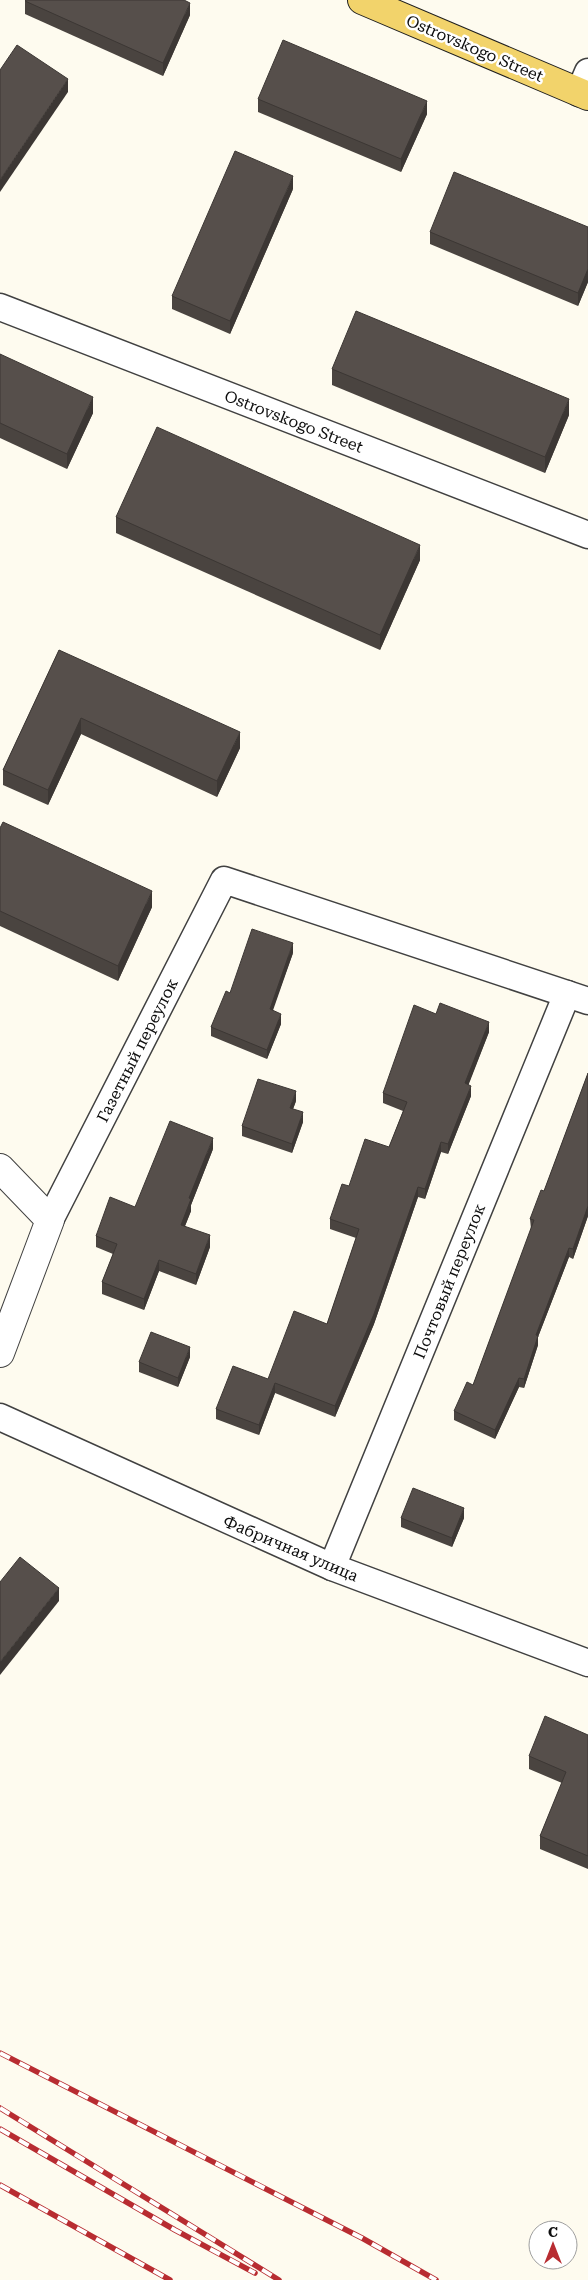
<svg xmlns="http://www.w3.org/2000/svg" width="588" height="2280" font-family="'Roboto Serif',serif">
<rect width="100%" height="100%" fill="#fefbef"/>
<g fill="none" stroke-linecap="round" stroke-linejoin="round">
<defs>
<g id="minor">
<path d="M579 93 588 72"/>
<path d="M0 307 588 535"/>
<path d="M50 1220 224 880 588 1001"/>
<path d="M0 1417 332 1567 588 1663"/>
<path d="M332 1567 567 994"/>
</g>
<path id="tertiary" d="M0 1168 50 1220 0 1353"/>
<path id="primary" d="M362 0 588 96"/>
</defs>
<use href="#minor" stroke="#414141" stroke-width="29"/>
<use href="#tertiary" stroke="#414141" stroke-width="30"/>
<use href="#primary" stroke="#1f1f1f" stroke-width="30"/>
<use href="#minor" stroke="#fff" stroke-width="26"/>
<use href="#tertiary" stroke="#fff" stroke-width="28"/>
<use href="#primary" stroke="#f2d36b" stroke-width="28"/>
<defs>
<g id="rail">
<path d="M0 2053 362 2238 436 2280"/>
<path d="M0 2108 279 2280"/>
<path d="M0 2129 175 2230 255 2273"/>
<path d="M0 2185 170 2280"/>
</g>
</defs>
<use href="#rail" stroke="#b82c31" stroke-width="5.5"/>
<use href="#rail" stroke="#fff" stroke-width="4" stroke-dasharray="11" stroke-linecap="butt"/>
</g>
<g fill="#4a4440">
<path d="M25 1 190 15 163 76 25 14Z"/>
<path d="M258 99 427 114 401 172 258 112Z"/>
<path d="M293 189 230 334 172 309V296Z"/>
<path d="M588 227V282L578 306 430 244V232Z"/>
<path d="M0 354 93 413 67 469 0 438Z"/>
<path d="M332 369 569 415 545 473 332 385Z"/>
<path d="M116 517 420 560 380 650 116 533Z"/>
<path d="M59 650 240 748 217 797 81 734 48 805 3 785V770Z"/>
<path d="M0 828 152 907 118 981 0 926Z"/>
<path d="M293 953 272 1011 281 1024 267 1059 211 1036V1027L230 993Z"/>
<path d="M436 1014 489 1032 468 1085 471 1096 448 1154 441 1152 425 1199 418 1197 374 1324 335 1417 275 1393 259 1435 216 1419V1409L268 1379 327 1324 356 1238 330 1229V1219L349 1186 389 1147 403 1111 383 1103V1093Z"/>
<path d="M588 1073V1216L573 1259 569 1257 538 1337V1345L524 1388 519 1387 495 1439 454 1420V1411L473 1385 531 1229 530 1219 544 1191Z"/>
<path d="M296 1101 293 1109 303 1122 292 1153 242 1136V1126Z"/>
<path d="M213 1149 191 1205V1211L185 1226 210 1247 196 1285 159 1271 144 1310 102 1294V1282L113 1254 96 1247V1236Z"/>
<path d="M190 1357 178 1387 139 1372V1362Z"/>
<path d="M401 1518H464L452 1547 401 1527Z"/>
<path d="M588 1735V1869L540 1849V1836L562 1783 529 1769V1756Z"/>
</g>
<g fill="#3c3734">
<path d="M190 3V15L163 76V63Z"/>
<path d="M68 79V92L0 192V180Z"/>
<path d="M427 101V114L401 172V159Z"/>
<path d="M293 176V189L230 334V321Z"/>
<path d="M588 269V282L578 306V293Z"/>
<path d="M93 397V413L67 469V454Z"/>
<path d="M569 399V415L545 473V457Z"/>
<path d="M420 545V560L380 650V635Z"/>
<path d="M81 718V734L48 805V790Z"/>
<path d="M240 732V748L217 797V781Z"/>
<path d="M152 891V907L118 981V966Z"/>
<path d="M293 943V953L270 1019V1009Z"/>
<path d="M281 1014V1024L267 1059V1050Z"/>
<path d="M489 1022V1032L465 1094V1083Z"/>
<path d="M471 1086V1096L448 1154V1144Z"/>
<path d="M296 1091V1101L290 1117V1108Z"/>
<path d="M303 1112V1122L292 1153V1144Z"/>
<path d="M213 1138V1149L191 1205V1211L181 1236V1225L189 1198Z"/>
<path d="M441 1142V1152L425 1199V1189Z"/>
<path d="M418 1187V1197L374 1324 335 1417V1406Z"/>
<path d="M588 1206V1216L573 1259V1249Z"/>
<path d="M210 1235V1247L196 1285V1274Z"/>
<path d="M569 1248V1257L538 1337V1345L524 1388V1379L536 1335Z"/>
<path d="M159 1260V1271L144 1310V1299Z"/>
<path d="M190 1347V1357L178 1387V1378Z"/>
<path d="M519 1378V1387L495 1439V1430Z"/>
<path d="M275 1383V1393L259 1435V1425Z"/>
<path d="M464 1508V1518L452 1547V1538Z"/>
<path d="M59 1588V1601L0 1675V1662Z"/>
</g>
<g fill="#564f4b" stroke="#3c3734">
<path d="M26 0H184L190 3 163 63 25 1Z"/>
<path d="M283 40 427 101 401 159 258 99Z"/>
<path d="M17 45 68 79 0 180V70Z"/>
<path d="M235 151 293 176 230 321 172 296Z"/>
<path d="M454 172 588 227V269L578 293 430 232Z"/>
<path d="M356 311 569 399 545 457 332 369Z"/>
<path d="M0 354 93 397 67 454 0 423Z"/>
<path d="M157 427 420 545 380 635 116 517Z"/>
<path d="M59 650 240 732 217 781 81 718 48 790 3 770Z"/>
<path d="M3 822 152 891 118 966 0 911V828Z"/>
<path d="M252 929 293 943 270 1009 281 1014 267 1050 211 1027 226 991 230 993Z"/>
<path d="M440 1003 489 1022 465 1083 471 1086 448 1144 441 1142 425 1189 418 1187 374 1314 335 1406 275 1383 259 1425 216 1409 233 1366 268 1379 294 1311 327 1324 359 1229 330 1219 342 1184 349 1186 365 1139 389 1147 407 1102 383 1093 414 1005 436 1014Z"/>
<path d="M588 1073V1206L573 1249 569 1248 536 1335 538 1336 524 1379 519 1378 495 1430 454 1411 467 1382 473 1385 534 1220 530 1219 541 1190 544 1191Z"/>
<path d="M258 1079 296 1091 290 1108 303 1112 292 1144 242 1126Z"/>
<path d="M170 1121 213 1138 189 1198 191 1199 181 1225 210 1235 196 1274 159 1260 144 1299 102 1282 117 1244 96 1236 110 1197 135 1207Z"/>
<path d="M151 1332 190 1347 178 1378 139 1362Z"/>
<path d="M413 1488 464 1508 452 1538 401 1518Z"/>
<path d="M20 1557 59 1588 0 1662V1582Z"/>
<path d="M545 1716 588 1735V1856L540 1836 566 1772 529 1756Z"/>
</g>
<g text-anchor="middle" stroke-width="5" stroke-linejoin="round" paint-order="stroke">
<g font-size="16" fill="#0e0e0e" stroke="#fff">
<text transform="translate(475 48) rotate(23)" y="6">Ostrovskogo Street</text>
<text transform="translate(294 421) rotate(21)" y="6">Ostrovskogo Street</text>
<text transform="translate(137 1050) rotate(-63)" y="6">Газетный переулок</text>
<text transform="translate(449 1281) rotate(-68)" y="6">Почтовый переулок</text>
<text transform="translate(291 1548) rotate(23)" y="6">Фабричная улица</text>
</g>
</g>
<g transform="translate(553 2245)"><circle r="24" fill="#ffffff" stroke="#9f9f9f"/>
<path d="M0-4L9 19L0 12L-9 19Z" fill="#b82c31"/>
<text y="-8" font-size="14" font-weight="bold" text-anchor="middle" fill="#0e0e0e">С</text>
</g>
</svg>
